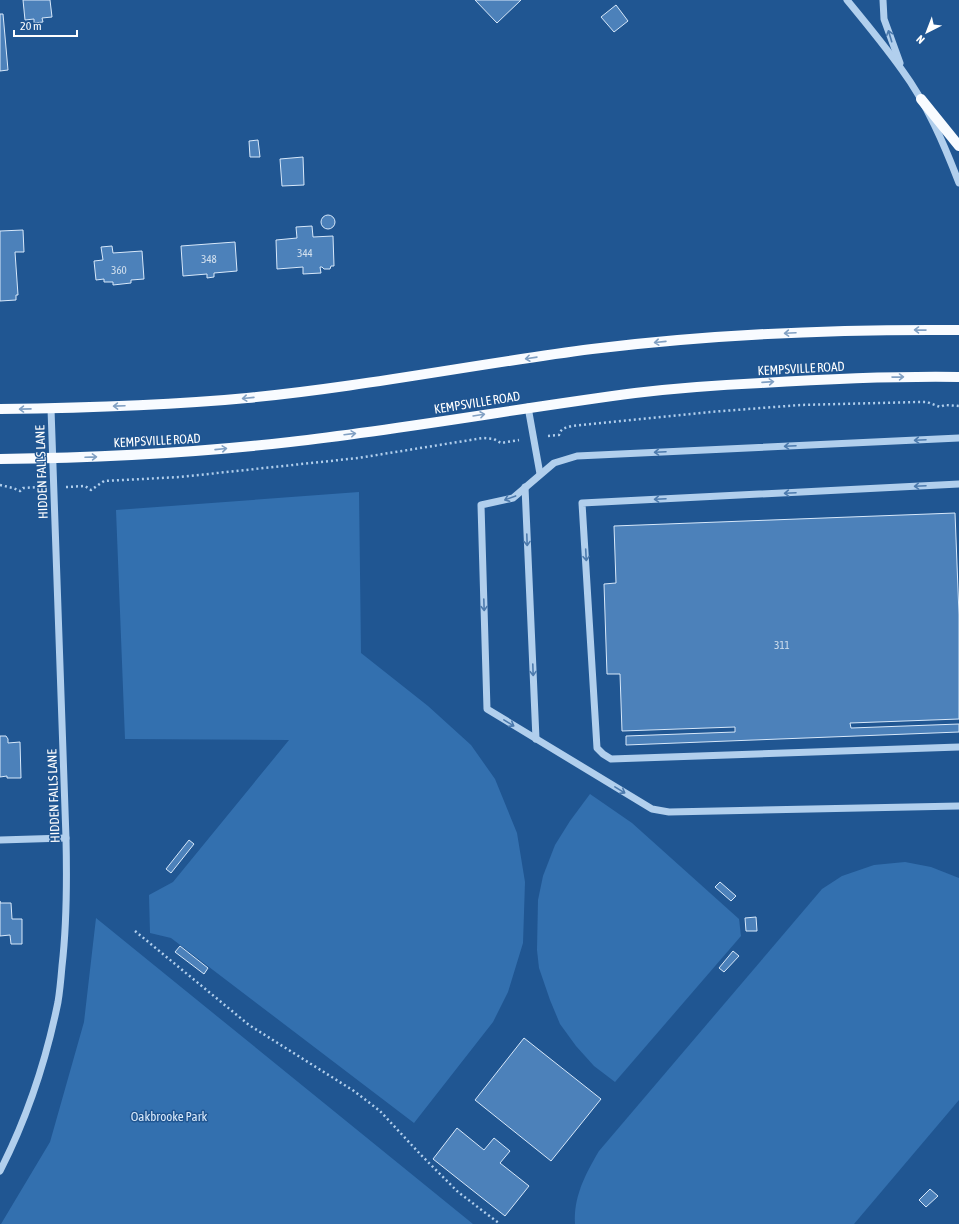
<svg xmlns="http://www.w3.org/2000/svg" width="959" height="1224" font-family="'Asap Condensed',sans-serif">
<rect width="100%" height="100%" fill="#205692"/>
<g fill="#3370af">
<path d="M359 492 361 653 428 706 471 745 495 779 517 833 525 882 523 943 508 992 493 1022 414 1123 171 938 150 933 149 895 173 882 289 740 125 739 116 510Z"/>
<path d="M590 794 632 823 739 919 741 936 615 1082 594 1066 576 1046 560 1024 550 1000 539 968 537 950 538 900 543 876 555 845 570 821Z"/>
<path d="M905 862 931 867 959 878V1100L854 1224H575C573 1197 586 1173 599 1151L822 889 842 876 874 865Z"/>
<path d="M96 918 473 1224H1L50 1142 84 1022Z"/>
</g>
<g fill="#4c81ba" stroke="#d7e8fa">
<path d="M23 0H50L52 17 42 18 43 22 34 23V19L25 20Z"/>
<path d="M475 0H521L497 23Z"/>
<path d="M616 5 628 21 614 32 601 17Z"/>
<path d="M0 14H3L8 70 0 71Z"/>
<path d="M258 140 260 157H250L249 141Z"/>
<path d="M303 157 304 185 282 186 280 159Z"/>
<circle cx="328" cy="222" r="7"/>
<path d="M312 226 313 237 333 236 334 266H331L330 269H324L322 267H320L321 273 303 274V267L277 269 276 240 297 238 296 227Z"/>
<path d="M23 230 24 252H15L18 295H16V300L0 301V231Z"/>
<path d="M235 242 237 271 214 273V277L207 278V274L183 276 181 246Z"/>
<path d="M112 246 113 253 142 251 144 279 131 280V283L113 285V282H104V279L96 280 94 261 103 260 101 247Z"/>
<path d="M955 513 959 615V719L850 723 851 728 959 724V732L626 745V736L735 732V727L622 731 620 674H607L604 584 616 583 614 526Z"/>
<path d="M0 736H6L8 739V743L20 742 21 778H7V776L0 777Z"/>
<path d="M189 840 194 844 171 873 166 869Z"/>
<path d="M720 882 736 896 731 901 715 887Z"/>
<path d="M0 901V903H11L12 919H22V944H11L10 935 0 936Z"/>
<path d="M756 917 757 931H746L745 918Z"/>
<path d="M180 946 208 968 204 974 175 952Z"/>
<path d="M733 951 739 956 724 972 719 968Z"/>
<path d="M524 1038 601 1099 551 1161 475 1100Z"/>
<path d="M457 1128 484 1150 494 1138 510 1151 500 1163 529 1186 505 1216 433 1159Z"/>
<path d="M930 1189 938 1196 926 1207 919 1200Z"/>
</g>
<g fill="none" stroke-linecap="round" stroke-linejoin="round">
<g stroke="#b1cfed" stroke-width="2.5" stroke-dasharray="2 3" stroke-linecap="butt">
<path d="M548 436 559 435C561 428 565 428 572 426L710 412 800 405 918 402H927L940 407 945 405 959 406"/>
<path d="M0 485 13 488 20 491 23 488 39 487"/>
<path d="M66 487 85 486 91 490 104 481 180 477 358 458 483 438 494 439 501 443 519 440"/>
<path d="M135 931 249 1025 354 1091 380 1111 421 1155 458 1192 500 1224"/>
</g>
<g stroke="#b1cfed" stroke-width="7">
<path d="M847 0C866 23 885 46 902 70 927 104 944 144 959 183"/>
<path d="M883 0 884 19 900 63"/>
<path d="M528 407 540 474"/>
<path d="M959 438 577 456 554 463 513 498 481 505 487 709 652 809 669 812 959 806"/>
<path d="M959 484 582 503 597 748 603 754 611 759 959 747"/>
<path d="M525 487 536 739"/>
<path d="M0 840 66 838"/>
<path d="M0 1171C27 1118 46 1061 58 1002 60 990 61 978 62 966 67 923 67 881 66 838L51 409"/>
</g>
<g stroke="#f8fbff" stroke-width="10">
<path d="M921 99 959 146"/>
<path d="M0 409C82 408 165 406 247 398 362 387 476 364 592 349 714 334 836 329 959 330"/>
<path d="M0 459C97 458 194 453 290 442 405 429 520 408 635 393 677 388 719 385 761 383 827 379 893 376 959 377"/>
</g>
</g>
<defs><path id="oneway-shaft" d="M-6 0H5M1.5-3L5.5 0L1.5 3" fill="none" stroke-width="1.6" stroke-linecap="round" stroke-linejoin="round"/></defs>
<g stroke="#4c7aad">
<use href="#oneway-shaft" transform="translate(890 36) rotate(-107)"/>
<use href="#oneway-shaft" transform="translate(920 440) rotate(177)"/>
<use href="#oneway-shaft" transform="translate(790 446) rotate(177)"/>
<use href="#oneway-shaft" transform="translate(660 452) rotate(177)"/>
<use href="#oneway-shaft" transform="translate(920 486) rotate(177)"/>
<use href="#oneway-shaft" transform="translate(790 493) rotate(177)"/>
<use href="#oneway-shaft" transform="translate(510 498) rotate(160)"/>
<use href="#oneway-shaft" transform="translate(660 499) rotate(177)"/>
<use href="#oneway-shaft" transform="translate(527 540) rotate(88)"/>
<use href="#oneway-shaft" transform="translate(586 555) rotate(87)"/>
<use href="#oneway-shaft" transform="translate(484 605) rotate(88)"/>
<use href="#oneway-shaft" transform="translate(533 670) rotate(88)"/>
<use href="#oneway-shaft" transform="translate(509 723) rotate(31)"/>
<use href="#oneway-shaft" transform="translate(620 790) rotate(31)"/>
</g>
<g stroke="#81a0c3">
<use href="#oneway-shaft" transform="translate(920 330) rotate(-179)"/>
<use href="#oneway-shaft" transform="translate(790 333) rotate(177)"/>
<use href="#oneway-shaft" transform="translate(660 342) rotate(174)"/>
<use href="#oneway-shaft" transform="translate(531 358) rotate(172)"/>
<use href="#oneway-shaft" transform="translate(898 377) rotate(-1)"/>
<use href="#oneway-shaft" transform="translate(768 382) rotate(-4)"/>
<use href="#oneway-shaft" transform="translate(248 398) rotate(174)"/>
<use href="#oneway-shaft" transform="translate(119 406) rotate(178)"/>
<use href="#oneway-shaft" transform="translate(25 409) rotate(179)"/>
<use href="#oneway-shaft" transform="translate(479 415) rotate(-9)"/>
<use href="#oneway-shaft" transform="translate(350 434) rotate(-7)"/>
<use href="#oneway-shaft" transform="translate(221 449) rotate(-6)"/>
<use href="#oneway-shaft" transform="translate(91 457) rotate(-2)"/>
</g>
<g text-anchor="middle" stroke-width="3" stroke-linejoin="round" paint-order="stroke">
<g font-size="11" fill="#d2e0ee">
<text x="305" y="257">344</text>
<text x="209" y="263">348</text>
<text x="119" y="274">360</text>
<text x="782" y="649">311</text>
</g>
<g font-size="13" fill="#fff" stroke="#205692">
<text transform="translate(801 368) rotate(-3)" y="5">KEMPSVILLE ROAD</text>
<text transform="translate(477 402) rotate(-9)" y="5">KEMPSVILLE ROAD</text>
<text transform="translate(157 440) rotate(-3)" y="5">KEMPSVILLE ROAD</text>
<text transform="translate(41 472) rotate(-92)" y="5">HIDDEN FALLS LANE</text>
<text transform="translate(53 796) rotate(-92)" y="5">HIDDEN FALLS LANE</text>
</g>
<g font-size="13" fill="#d7e8fa" stroke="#205692">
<text x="169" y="1121">Oakbrooke Park</text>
</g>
</g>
<g transform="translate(927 32) rotate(222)" stroke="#205692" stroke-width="3" paint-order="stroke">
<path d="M0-3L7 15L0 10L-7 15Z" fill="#ffffff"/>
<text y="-6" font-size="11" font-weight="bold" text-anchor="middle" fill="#ffffff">N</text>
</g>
<path d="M14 30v6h63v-6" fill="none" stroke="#ffffff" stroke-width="2"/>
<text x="20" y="30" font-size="12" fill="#ffffff" stroke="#205692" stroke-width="3" paint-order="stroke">20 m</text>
</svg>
